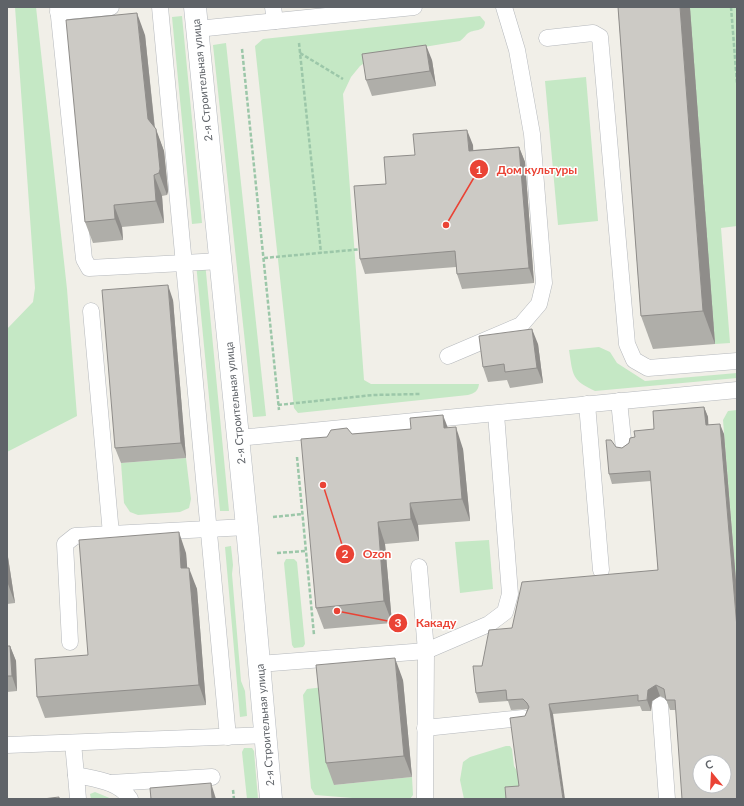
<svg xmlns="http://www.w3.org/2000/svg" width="744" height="806" font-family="Lato,sans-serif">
<rect width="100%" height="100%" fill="#f1efe8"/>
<g fill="#c5e8c5">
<path d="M15 7H36L67 289 77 416 7 452V329L33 302 35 288Z"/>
<path d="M620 7H737V226L721 228 730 343 715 344Z"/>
<path d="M182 16 202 223 192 224 172 17Z"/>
<path d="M480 16 485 22C484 33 474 28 467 34 465 36 463 39 460 41L376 55 360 66 351 77 343 94 364 380 371 384H479C478 391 475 393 468 395L298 413 294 408 255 46 263 39Z"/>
<path d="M226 43 266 416 253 417 213 45Z"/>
<path d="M586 77 598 221 558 225 545 81Z"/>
<path d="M205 262 229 511H220L196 263Z"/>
<path d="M599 347 610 352 617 363 645 381 737 373V378L595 391C571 380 573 375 569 350Z"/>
<path d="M737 410V593L723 420 728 411Z"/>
<path d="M186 458 191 499 189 508 180 512 138 515 130 512 124 503 121 463Z"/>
<path d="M489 540 493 589 460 593 455 542Z"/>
<path d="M231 546 233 565 232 574 241 681 245 691 247 716 240 717 225 547Z"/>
<path d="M286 559H294L297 562 305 644 303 647 294 648 292 645 284 563Z"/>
<path d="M324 687 334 785 412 777 413 795 410 799H365L315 795 311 788 303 695 307 689Z"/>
<path d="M506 746H510L512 749 514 766 533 799H464L460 780 463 762 470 757Z"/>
<path d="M244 748H252L254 751 258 799H247L242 752Z"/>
<path d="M95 792 112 799H91L90 794Z"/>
</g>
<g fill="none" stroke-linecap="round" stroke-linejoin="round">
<defs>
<g id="lane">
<path d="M58 7 84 259 89 268 221 261"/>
<path d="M160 7 228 737"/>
<path d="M273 7 275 21"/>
<path d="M58 12 111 7"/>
<path d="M197 29 414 7"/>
<path d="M547 38 593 33 600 37 627 344 634 360 648 368 737 361"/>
<path d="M91 311 111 534 247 527"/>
<path d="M448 356 521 325 539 304 544 283 532 134 517 50 504 7"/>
<path d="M619 401 624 449"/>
<path d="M587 404 601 570"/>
<path d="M238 438 737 390"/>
<path d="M419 567 426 651 425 799"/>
<path d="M70 642 65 544 75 536 111 534"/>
<path d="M259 664 426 651 489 624 505 612 510 594 496 414"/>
<path d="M660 705 667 799"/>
<path d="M425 728 523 718"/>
<path d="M73 743 76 775C93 779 120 781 130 799"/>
<path d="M7 745 266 735"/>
<path d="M76 775 78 799"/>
<path d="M110 783 212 777"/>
</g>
<path id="secondary" d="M195 7 247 527 271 799"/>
</defs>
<use href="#lane" stroke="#b5b8bc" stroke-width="17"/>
<use href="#secondary" stroke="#b6babf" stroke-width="23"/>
<g stroke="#9cc7a9" stroke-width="2.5" stroke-dasharray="4 2" stroke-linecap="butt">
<path d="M731 7 737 83"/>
<path d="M299 43 321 253"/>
<path d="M242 49 279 410"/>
<path d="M300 53 343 79"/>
<path d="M264 258 363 249"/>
<path d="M278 405 373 395 420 394"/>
<path d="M297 457 314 635"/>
<path d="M273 517 303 514"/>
<path d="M277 553 306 551"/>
<path d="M233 790 234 799"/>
</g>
<use href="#lane" stroke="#fff" stroke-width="16"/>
<use href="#secondary" stroke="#fff" stroke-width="22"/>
</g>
<g fill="#afaea9">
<path d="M618 7H689L690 8 715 344 653 349 641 316Z"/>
<path d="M145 35 155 128 164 151 168 191 167 195 162 196 164 223 122 227 123 240 93 243 85 222Z"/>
<path d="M432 60 436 86 372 96 366 80Z"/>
<path d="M473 145V150L519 147 525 162 534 283 462 289 457 274 456 267 365 274 360 259 386 184 415 155Z"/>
<path d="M173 300 186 458 121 463 115 448Z"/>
<path d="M538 344 543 383 510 388 507 380 488 382 483 367Z"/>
<path d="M704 407 708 417V425L724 434 737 593V799L676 710H670L666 699 660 696 652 701 651 711H642L640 706 553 714 519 786 525 716 527 710V709L511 710 508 701 479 703 476 693 482 666 512 628 658 570 651 481 612 484 609 474 616 447 622 448 629 443 635 437Z"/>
<path d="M448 428 463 449 470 521 418 525 419 541 385 544 392 623 324 629 316 608 352 434Z"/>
<path d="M7 550 15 603 7 604Z"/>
<path d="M186 553 187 568 197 589 206 705 45 718 37 697 88 655Z"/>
<path d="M7 646H10L16 661 17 691 7 692Z"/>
<path d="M403 680 412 777 334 785 326 763Z"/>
</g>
<g fill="#8f8d8a">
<path d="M680 7H689L690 8 715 344 703 311Z"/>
<path d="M137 13 145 35 156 141 148 119Z"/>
<path d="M426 45 432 60 436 86 430 71Z"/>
<path d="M156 129 164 151 168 191 167 195 159 173Z"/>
<path d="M467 130 473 145 474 166 469 151Z"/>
<path d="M519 147 525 162 534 283 529 268Z"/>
<path d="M154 175 162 196 164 223 156 201Z"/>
<path d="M114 205 122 227 123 240 115 219Z"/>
<path d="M168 285 173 300 186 458 181 443Z"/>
<path d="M532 329 538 344 543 383 537 368Z"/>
<path d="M704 407 708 417 709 435 706 425Z"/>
<path d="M443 415 451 436 444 428Z"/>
<path d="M720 424 724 434 737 593V628Z"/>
<path d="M456 427 463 449 470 521 462 499Z"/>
<path d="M410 503 418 525 419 541 411 519Z"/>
<path d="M378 522 385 544 392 623 384 601Z"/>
<path d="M179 532 186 553 189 589 181 568Z"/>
<path d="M7 550V551L15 603 8 584 7 578Z"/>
<path d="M189 568 197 589 206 705 199 685Z"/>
<path d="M10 646 16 661 17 691 12 676Z"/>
<path d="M395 658 403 680 412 777 404 756Z"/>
<path d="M656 685 660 696 652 701 651 711 647 700 648 690Z"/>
<path d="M549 704 553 714 565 799H563Z"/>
<path d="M211 783 216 799H212Z"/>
</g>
<g fill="#cccac5" stroke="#8f8d8a" fill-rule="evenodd">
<path d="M618 7H680L703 311 641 316Z"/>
<path d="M137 13 148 119 156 129 160 169 159 173 154 175 156 201 114 205 115 219 85 222 66 20Z"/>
<path d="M426 45 430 71 366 80 362 54Z"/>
<path d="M467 130 469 151 519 147 529 268 457 274 455 251 360 259 354 186 386 184 384 157 415 155 413 134Z"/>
<path d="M168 285 181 443 115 448 102 290Z"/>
<path d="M532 329 537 368 505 372 504 364 483 367 479 336Z"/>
<path d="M704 407 706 425 720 424 737 628V799H682L675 700H666L664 689 656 685 648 690 647 700 638 701V695L549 704 563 799H506L505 787 519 786 510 718 525 716 529 707 527 703 523 699 507 700 506 690 476 693 473 666H482L489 630 512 628 522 582 658 570 650 471 609 474 606 440H611L616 447 622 448 629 443 630 438 635 437 634 431 654 429 653 411ZM700 762H724V786H700Z"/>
<path d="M443 415 444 428 456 427 462 499 410 503 411 519 378 522 384 601 316 608 301 439 327 437 331 430 347 428 352 434 411 429 410 418Z"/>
<path d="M179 532 181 568H189L199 685 37 697 35 659 88 655 79 540Z"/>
<path d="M7 646H10L12 676H7Z"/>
<path d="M395 658 404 756 326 763 316 665Z"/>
<path d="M211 783 212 799H151L150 788Z"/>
<path d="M59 797V799H43Z"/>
</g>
<g text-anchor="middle" stroke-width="3" stroke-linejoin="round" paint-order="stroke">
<g font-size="11" fill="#5f6368" stroke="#fff">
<text transform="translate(202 80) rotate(-96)" y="4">2-я Строительная улица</text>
<text transform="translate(235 403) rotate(-96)" y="4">2-я Строительная улица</text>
<text transform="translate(265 725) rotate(-95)" y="4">2-я Строительная улица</text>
</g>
</g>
<path fill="none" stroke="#ea4335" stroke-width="1.5" d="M446 225L479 169M323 485L345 554M337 611L398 623"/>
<g fill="#ea4335" stroke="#fff" stroke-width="1.5">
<circle cx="446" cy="225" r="4"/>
<circle cx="323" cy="485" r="4"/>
<circle cx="337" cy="611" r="4"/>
<circle cx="479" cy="169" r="10"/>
<circle cx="345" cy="554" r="10"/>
<circle cx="398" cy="623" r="10"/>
</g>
<g font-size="12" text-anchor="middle" font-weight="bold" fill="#fff">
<text x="479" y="174">1</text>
<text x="345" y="558">2</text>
<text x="398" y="627">3</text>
</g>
<g font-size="12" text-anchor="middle" font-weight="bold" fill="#ea4335" stroke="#fff" stroke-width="3" stroke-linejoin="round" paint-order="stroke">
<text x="537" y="174">Дом культуры</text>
<text x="377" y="558">Ozon</text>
<text x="436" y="627">Какаду</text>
</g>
<rect width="744" height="806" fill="none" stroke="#5f6368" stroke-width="16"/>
<g transform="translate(712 774) rotate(342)"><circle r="19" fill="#ffffff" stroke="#bfc1c3"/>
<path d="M0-3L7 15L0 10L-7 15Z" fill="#ea4335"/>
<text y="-6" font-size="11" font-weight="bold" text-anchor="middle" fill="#5f6368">С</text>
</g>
</svg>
